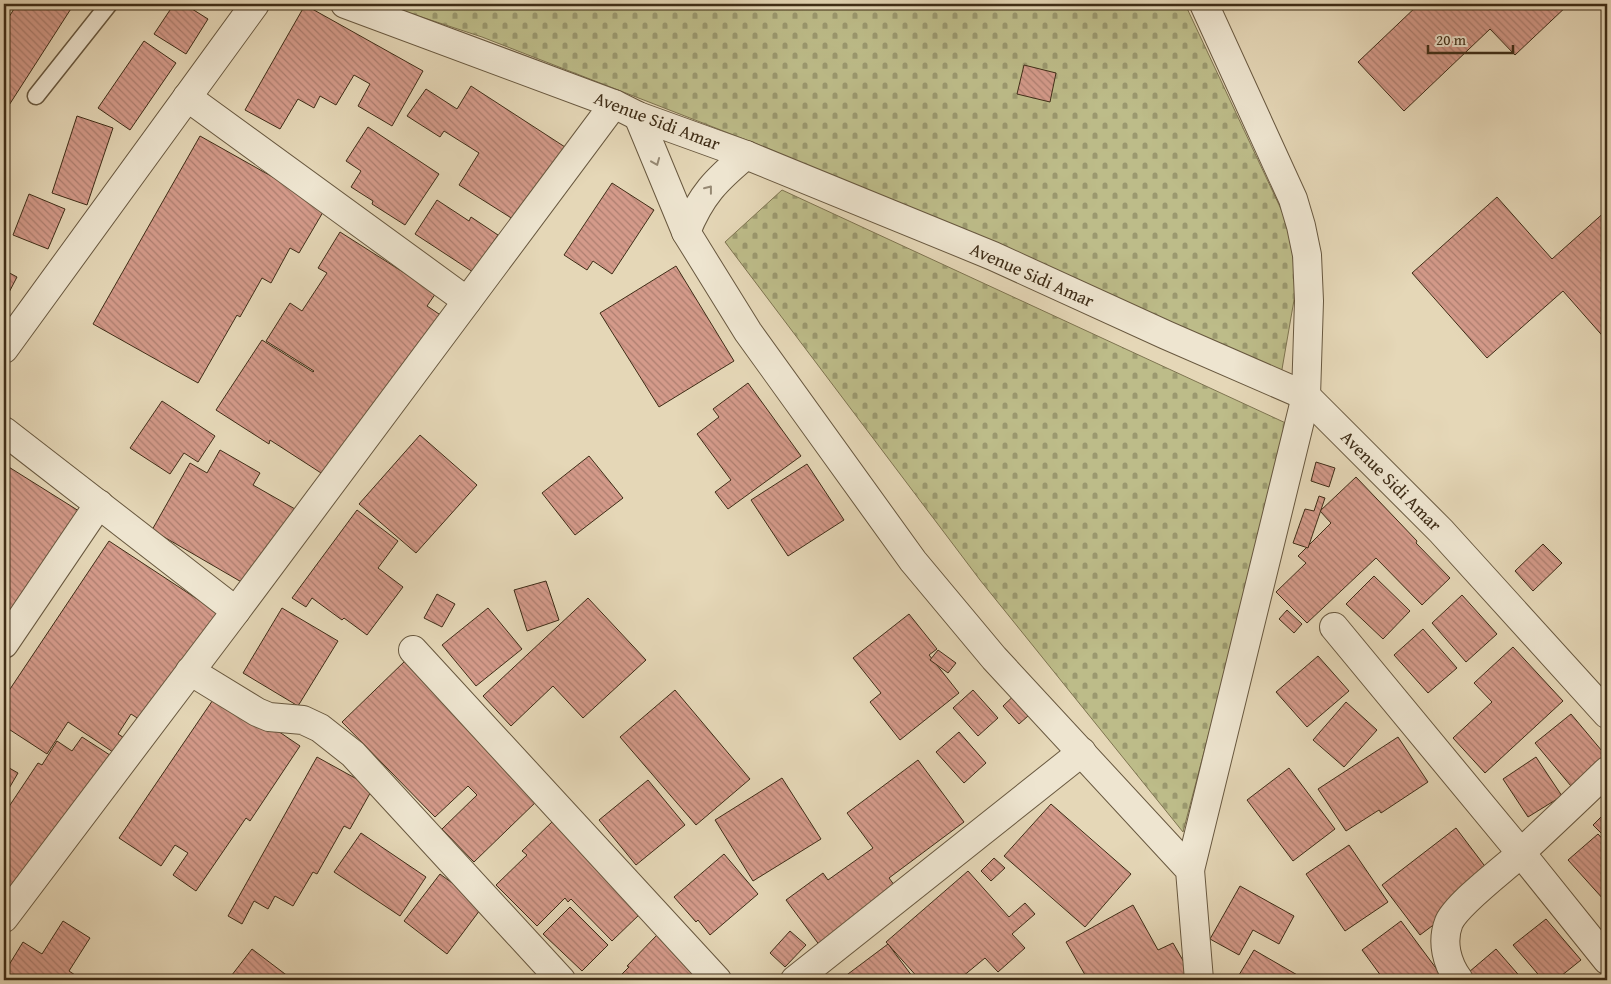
<svg xmlns="http://www.w3.org/2000/svg" width="1611" height="984" font-family="'Gentium Book Plus',serif">
<defs>
<pattern id="cemetery-stones" width="16" height="16" patternUnits="userSpaceOnUse" patternTransform="scale(1.25)"><rect width="16" height="16" fill="#bdbc89"/><path d="M2 7V4a2 2 0 0 1 4 0v3zM10 15v-3a2 2 0 0 1 4 0v3z" fill="#9b996f"/></pattern>
<pattern id="building-back-hatch" width="6" height="6" patternUnits="userSpaceOnUse" patternTransform="scale(1.25)"><rect width="6" height="6" fill="#d49a8a"/><path d="M-1 5l2 2M0 0l6 6M5-1l2 2" fill="none" stroke="#ad7e70"/></pattern>
</defs>
<rect width="100%" height="100%" fill="#e5d7b7"/>
<filter id="stains"><feTurbulence type="fractalNoise" baseFrequency=".004" numOctaves="4"/><feColorMatrix values="0 0 0 0 .2 0 0 0 0 .09 0 0 0 0 .02 0 0 0 .5 -.17"/></filter>
<radialGradient id="worn" r=".72"><stop offset=".6" stop-color="#630" stop-opacity="0"/><stop offset="1" stop-color="#630" stop-opacity=".3"/></radialGradient>
<g fill="url(#cemetery-stones)" stroke="#7e7450">
<path d="M382 4H1185L1302 254 1281 375 767 148 482 37Z"/>
<path d="M782 190 1290 425 1183 832 980 580 725 242Z"/>
</g>
<g fill="url(#building-back-hatch)" stroke="#3f2d17">
<path d="M17 4H74L4 113V25Z"/>
<path d="M174 4H184L208 19 186 54 154 34Z"/>
<path d="M1419 4H1569L1515 55 1490 29 1404 111 1358 62Z"/>
<path d="M305 5 423 71 392 126 358 106 370 84 354 75 336 105 320 96 314 108 298 99 280 129 245 110Z"/>
<path d="M144 41 176 63 130 130 98 108Z"/>
<path d="M1024 65 1056 73 1050 102 1017 94Z"/>
<path d="M471 86 565 147 516 221 459 185 479 153 444 131 440 137 407 116 426 89 457 109Z"/>
<path d="M77 116 113 128 87 205 52 193Z"/>
<path d="M368 127 439 174 405 225 372 204 373 201 351 187 361 171 346 161Z"/>
<path d="M200 136 326 207 299 253 290 248 271 283 262 278 240 317 237 315 198 383 93 324Z"/>
<path d="M612 183 654 210 612 274 593 261 587 270 564 255Z"/>
<path d="M29 194 65 209 48 249 13 235Z"/>
<path d="M1497 197 1552 259 1607 210V341L1563 291 1487 358 1412 273Z"/>
<path d="M437 200 469 221 471 217 498 235 473 272 415 234Z"/>
<path d="M340 232 436 293 427 306 442 316 335 482 270 440 269 444 216 410 262 340 313 372 314 371 266 341 290 303 302 311 327 273 318 268Z"/>
<path d="M676 266 734 361 659 407 600 313Z"/>
<path d="M4 270 17 277 4 302Z"/>
<path d="M748 383 801 456 728 509 715 492 731 480 697 434 719 417 713 409Z"/>
<path d="M162 401 215 436 198 462 184 453 170 474 130 448Z"/>
<path d="M420 435 477 485 416 553 359 504Z"/>
<path d="M220 450 260 473 253 485 295 509 250 587 152 530 190 463 207 473Z"/>
<path d="M589 456 623 498 575 535 542 493Z"/>
<path d="M1316 462 1335 468 1329 487 1311 481Z"/>
<path d="M4 464 90 518 4 630Z"/>
<path d="M807 464 844 520 788 556 751 500Z"/>
<path d="M1356 477 1417 541 1416 543 1450 578 1422 605 1376 558 1307 623 1276 592 1306 563 1298 556 1331 523 1320 511Z"/>
<path d="M1319 496 1325 498 1308 548 1293 543 1305 509 1314 511Z"/>
<path d="M357 510 398 541 378 568 403 587 367 635 344 618 342 620 312 598 306 607 292 598Z"/>
<path d="M109 541 223 616 145 723 131 714 118 734 129 741 119 756 68 722 47 754 4 726V698Z"/>
<path d="M1543 544 1562 563 1533 591 1515 571Z"/>
<path d="M1374 576 1410 611 1383 639 1346 604Z"/>
<path d="M546 581 559 620 527 631 514 590Z"/>
<path d="M437 594 455 604 442 627 424 618Z"/>
<path d="M1462 595 1497 634 1466 662 1432 623Z"/>
<path d="M588 598 646 660 583 718 553 686 511 726 483 696Z"/>
<path d="M282 608 338 641 298 706 243 673Z"/>
<path d="M488 608 522 649 476 686 442 645Z"/>
<path d="M1287 610 1302 624 1294 633 1279 619Z"/>
<path d="M909 614 937 649 929 655 959 693 900 740 870 702 881 693 853 658Z"/>
<path d="M1423 629 1457 668 1428 693 1394 655Z"/>
<path d="M1513 647 1563 701 1485 773 1453 738 1492 702 1474 683Z"/>
<path d="M938 650 956 663 948 673 930 660Z"/>
<path d="M1318 656 1349 691 1307 727 1276 692Z"/>
<path d="M406 660 540 798 474 862 442 829 477 795 468 786 435 817 342 722Z"/>
<path d="M675 690 750 779 696 825 620 737Z"/>
<path d="M973 690 998 718 978 736 953 708Z"/>
<path d="M1020 690 1037 708 1019 724 1003 706Z"/>
<path d="M219 691 300 746 250 821 246 818 196 891 173 875 188 853 175 845 161 866 119 838Z"/>
<path d="M1346 702 1377 730 1344 767 1313 740Z"/>
<path d="M1571 714 1607 757V766L1576 792 1535 743Z"/>
<path d="M959 732 986 763 964 783 936 752Z"/>
<path d="M82 737 116 759 4 897V814L38 763 42 765 57 741 72 751Z"/>
<path d="M1398 737 1428 782 1381 813 1379 810 1346 831 1318 789Z"/>
<path d="M317 757 373 788 350 829 344 826 317 874 313 872 293 906 275 896 268 909 254 901 242 924 228 916Z"/>
<path d="M1536 757 1562 796 1528 817 1503 779Z"/>
<path d="M918 760 964 822 889 878 903 897 826 954 786 900 823 873 828 880 873 848 847 813Z"/>
<path d="M4 765 18 773 4 797Z"/>
<path d="M1289 768 1335 829 1293 861 1247 800Z"/>
<path d="M782 778 821 839 753 881 715 820Z"/>
<path d="M648 780 685 825 636 865 599 820Z"/>
<path d="M1051 804 1131 874 1085 927 1004 856Z"/>
<path d="M1607 811V839L1593 825Z"/>
<path d="M553 821 641 913 612 941 571 899 568 902 565 898 537 926 496 885 527 855 522 851Z"/>
<path d="M1456 828 1487 869 1449 898 1456 908 1420 935 1382 885Z"/>
<path d="M361 833 426 877 400 916 334 872Z"/>
<path d="M1598 834 1607 844V897L1604 900 1568 860Z"/>
<path d="M1349 845 1388 902 1345 931 1306 874Z"/>
<path d="M724 854 758 894 710 935 698 920 696 922 674 897Z"/>
<path d="M994 858 1005 868 991 881 981 871Z"/>
<path d="M968 871 1009 917 1025 903 1035 914 1012 934 1025 948 998 972 985 958 962 977 965 980H920L886 942Z"/>
<path d="M440 874 483 906 447 954 404 921Z"/>
<path d="M1240 886 1294 916 1279 944 1253 930 1239 955 1210 939Z"/>
<path d="M1133 905 1158 950 1173 943 1193 978 1189 980H1088L1066 942Z"/>
<path d="M570 907 608 945 582 971 543 934Z"/>
<path d="M1546 919 1581 960 1556 980H1543L1513 945Z"/>
<path d="M63 921 90 938 69 971 81 979V980H4V973L23 942 42 954Z"/>
<path d="M1401 921 1444 979 1442 980H1384L1362 950Z"/>
<path d="M790 931 806 945 785 967 770 953Z"/>
<path d="M657 935 706 980H616L629 967 627 966Z"/>
<path d="M888 944 915 980H840Z"/>
<path d="M252 949 293 980H228Z"/>
<path d="M1496 949 1523 980H1476L1469 972Z"/>
<path d="M1254 950 1299 976 1296 980H1236Z"/>
</g>
<g fill="none" stroke-linecap="round" stroke-linejoin="round">
<defs>
<path id="service" d="M36 96 109 4"/>
<g id="minor">
<path d="M187 97 467 301"/>
<path d="M614 104 638 116 746 155 993 256 1166 335 1306 396 1441 531 1607 714"/>
<path d="M638 116 686 232 748 332 913 561 994 658 1190 870 1199 980"/>
<path d="M686 232C701 195 716 180 746 155"/>
<path d="M4 349 255 4"/>
<path d="M4 431 236 611"/>
<path d="M1334 627 1521 853 1607 960"/>
<path d="M4 644 99 504"/>
<path d="M413 650 717 980"/>
<path d="M190 671 257 712 269 717 303 720 320 728 353 754 561 980"/>
<path d="M1190 870 1306 396 1309 301 1307 255 1301 226 1293 199 1204 4"/>
<path d="M795 980 1082 752"/>
<path d="M1459 980C1447 964 1441 942 1449 922 1457 905 1497 874 1512 861 1544 831 1576 801 1607 771"/>
</g>
<path id="tertiary" d="M4 918 236 611 614 104 345 4"/>
</defs>
<use href="#service" stroke="#68583f" stroke-width="19"/>
<use href="#minor" stroke="#68583f" stroke-width="30"/>
<use href="#tertiary" stroke="#68583f" stroke-width="30"/>
<use href="#service" stroke="#eee5d0" stroke-width="16"/>
<use href="#minor" stroke="#eee5d0" stroke-width="28"/>
<use href="#tertiary" stroke="#eee5d0" stroke-width="28"/>
</g>
<defs><path id="oneway-chevron" d="M-2-3.5L2.5 0L-2 3.5" fill="none" stroke-width="1.6" stroke-linecap="round" stroke-linejoin="round" transform="scale(1.25)"/></defs>
<g stroke="#968974">
<use href="#oneway-chevron" transform="translate(656 162) rotate(68)"/>
<use href="#oneway-chevron" transform="translate(709 189) rotate(-52)"/>
</g>
<g text-anchor="middle" stroke-width="4.5" stroke-linejoin="round" paint-order="stroke">
<g font-size="18" fill="#3f2d17" stroke="#eee5d0">
<text transform="translate(657 121) rotate(21)" y="6">Avenue Sidi Amar</text>
<text transform="translate(1032 275) rotate(24)" y="6">Avenue Sidi Amar</text>
<text transform="translate(1391 481) rotate(45)" y="6">Avenue Sidi Amar</text>
</g>
</g>
<rect width="1611" height="984" fill="none" stroke="#e5d7b7" stroke-width="20"/>
<rect x="5" y="5" width="1601" height="974" fill="none" stroke="#3f2d17" stroke-width="2.5"/>
<rect x="10" y="10" width="1591" height="964" fill="none" stroke="#3f2d17"/>
<path d="M1428 45v8h85v-8" fill="none" stroke="#3f2d17" stroke-width="2.5"/>
<text x="1436" y="45" font-size="15" fill="#3f2d17" stroke="#eee5d0" stroke-width="4" paint-order="stroke">20 m</text>
<rect width="100%" height="100%" filter="url(#stains)"/>
<rect width="100%" height="100%" fill="url(#worn)"/>
</svg>
